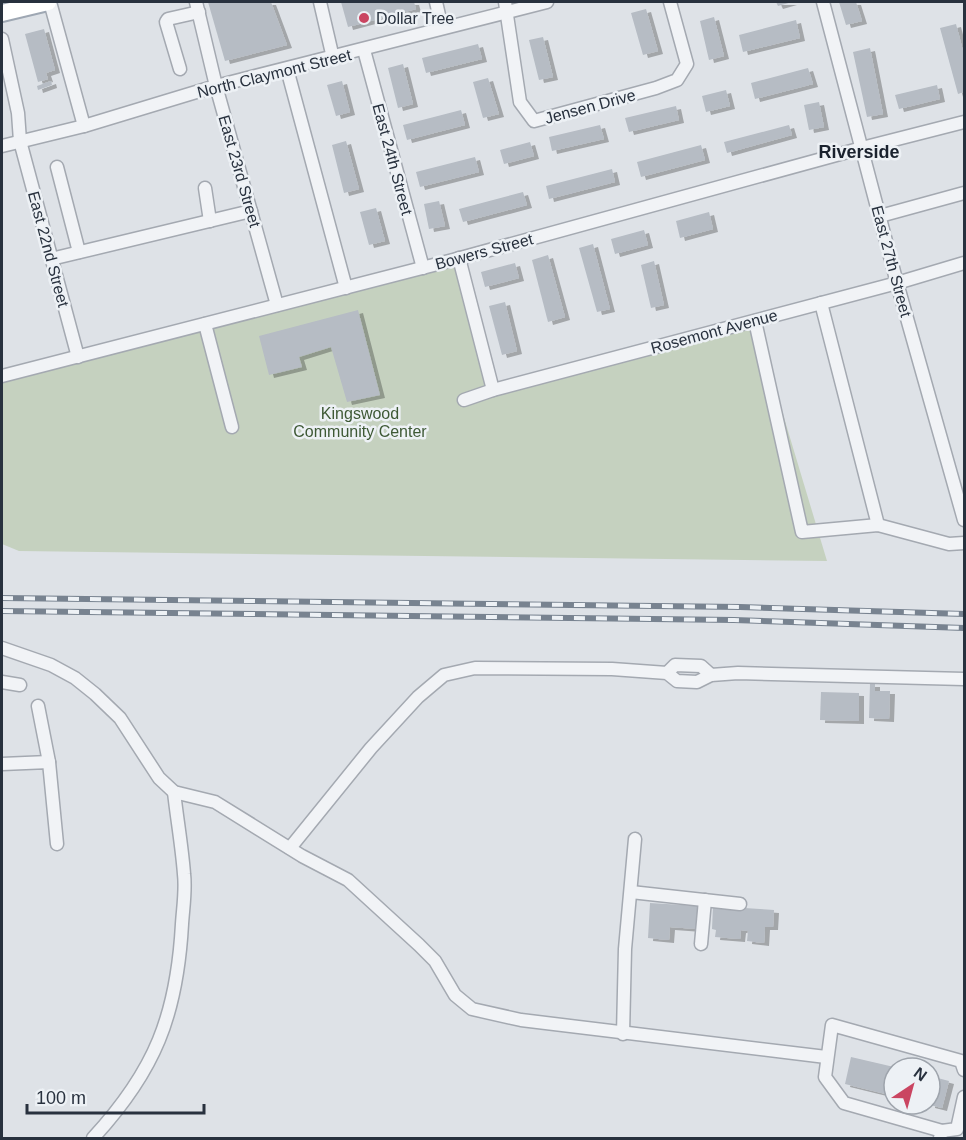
<svg xmlns="http://www.w3.org/2000/svg" width="966" height="1140" font-family="Helvetica,sans-serif">
<defs>
<filter id="shadow"><feDropShadow dx="5" dy="3" stdDeviation="0" flood-color="#0004"/></filter>
</defs>
<rect width="100%" height="100%" fill="#dee2e7"/>
<path fill="#c5d1bf" d="M453 260 490 391 755 321 827 561 19 551 2 544V381Z"/>
<g fill="#b6bcc4" filter="url(#shadow)">
<path d="M208 2H271L287 45 225 61Z"/>
<path d="M341 2H414L416 9 348 27Z"/>
<path d="M776 2H792L778 6Z"/>
<path d="M839 2H856L862 21 846 25Z"/>
<path d="M646 9 658 51 643 55 631 13Z"/>
<path d="M714 17 724 56 709 60 700 21Z"/>
<path d="M796 20 800 38 743 52 739 35Z"/>
<path d="M956 24 964 55V92L958 94 940 28Z"/>
<path d="M44 29 55 70 46 73 48 79 38 82 25 34Z"/>
<path d="M543 37 553 77 539 80 529 40Z"/>
<path d="M478 44 482 59 426 73 422 58Z"/>
<path d="M870 48 883 114 867 117 853 52Z"/>
<path d="M403 64 413 104 398 108 388 68Z"/>
<path d="M808 68 813 84 755 99 751 83Z"/>
<path d="M488 78 499 114 483 118 473 82Z"/>
<path d="M51 81 52 85 38 90 37 86Z"/>
<path d="M342 81 350 112 336 116 327 85Z"/>
<path d="M937 85 940 99 899 109 895 95Z"/>
<path d="M726 90 730 106 706 112 702 96Z"/>
<path d="M819 102 824 127 809 130 804 105Z"/>
<path d="M676 106 679 120 629 132 625 118Z"/>
<path d="M461 110 465 125 407 140 403 125Z"/>
<path d="M600 125 604 139 552 151 549 137Z"/>
<path d="M789 125 792 135 727 153 724 142Z"/>
<path d="M346 141 359 189 344 193 332 145Z"/>
<path d="M530 142 534 156 504 164 500 150Z"/>
<path d="M701 145 705 160 641 177 637 162Z"/>
<path d="M475 157 479 172 420 187 416 172Z"/>
<path d="M612 169 615 182 549 199 546 186Z"/>
<path d="M523 192 527 205 463 222 459 209Z"/>
<path d="M439 201 445 226 429 229 424 204Z"/>
<path d="M376 208 385 241 369 245 360 212Z"/>
<path d="M709 212 713 229 680 238 676 221Z"/>
<path d="M644 230 648 245 615 254 611 239Z"/>
<path d="M593 244 610 309 597 312 579 248Z"/>
<path d="M548 255 565 317 548 322 532 260Z"/>
<path d="M654 261 664 305 651 308 641 265Z"/>
<path d="M515 263 519 278 485 287 481 272Z"/>
<path d="M505 302 517 351 502 355 489 306Z"/>
<path d="M358 310 380 395 347 402 331 347 299 357 302 367 269 375 259 336Z"/>
<path d="M870 684H875V691H890L889 719 869 718Z"/>
<path d="M821 692 859 693V721L820 720Z"/>
<path d="M650 903 699 906 697 929 670 927 669 940 648 938Z"/>
<path d="M713 906 774 910 773 927H765L764 943 747 941 748 931 741 930 740 939 715 937 716 930 712 929Z"/>
<path d="M851 1057 894 1067V1096L845 1084Z"/>
<path d="M930 1076 949 1081 942 1108 930 1105Z"/>
</g>
<g fill="none" stroke-linecap="round" stroke-linejoin="round">
<defs>
<g id="minor">
<path d="M50 2 84 126"/>
<path d="M196 2 216 86 277 305"/>
<path d="M320 2 333 58"/>
<path d="M436 2 442 28"/>
<path d="M505 2 520 102 534 121 656 88 677 80 687 64 670 2"/>
<path d="M823 2 897 283 964 520"/>
<path d="M2 39 18 113 20 141 78 357"/>
<path d="M364 50 423 268"/>
<path d="M180 69 166 22 168 19 199 12"/>
<path d="M287 69 346 288"/>
<path d="M2 146 84 126 216 86 547 2"/>
<path d="M57 167 79 252"/>
<path d="M205 188 210 221"/>
<path d="M880 216 964 193"/>
<path d="M459 258 493 390"/>
<path d="M51 259 251 211"/>
<path d="M821 303 878 525"/>
<path d="M755 321 802 532 878 525 949 544 964 543"/>
<path d="M205 324 232 427"/>
<path d="M2 376 453 260 862 148 964 122"/>
<path d="M464 400 493 390 897 283 964 263"/>
<path d="M2 648 51 665 75 678 95 694 120 718 159 778 174 792 215 802 302 856 348 880 419 945 435 961 455 995 472 1009 521 1020 826 1057"/>
<path d="M667 673 675 665 701 666 711 675"/>
<path d="M2 682 20 685"/>
<path d="M38 706 49 762"/>
<path d="M2 764 49 762 57 844"/>
<path d="M290 848 371 748 418 697 444 675 475 668 612 669 667 673 677 681 697 682 711 675 738 673 964 679"/>
<path d="M631 892 740 904"/>
<path d="M701 944 705 900"/>
<path d="M623 1034 625 949 635 839"/>
<path d="M942 1131 844 1103 825 1077 832 1025 961 1061 964 1070"/>
<path d="M93 1138C155 1071 177 1015 182 924 183 908 186 890 184 874 182 847 177 819 174 792"/>
<path d="M940 1138 942 1131 957 1129 964 1097"/>
</g>
<path id="major" d="M2 13 48 2"/>
</defs>
<use href="#minor" stroke="#a4a9b1" stroke-width="15"/>
<use href="#major" stroke="#9ea7b3" stroke-width="20"/>
<use href="#minor" stroke="#f1f3f6" stroke-width="12"/>
<use href="#major" stroke="#fff" stroke-width="16"/>
<defs>
<g id="rail">
<path d="M2 598 740 607 964 614"/>
<path d="M2 611 734 620 964 628"/>
</g>
</defs>
<use href="#rail" stroke="#788390" stroke-width="6"/>
<use href="#rail" stroke="#edf1f5" stroke-width="4" stroke-dasharray="11" stroke-linecap="butt"/>
</g>
<circle fill="#ca4561" stroke="#edf1f5" stroke-width="2" cx="364" cy="18" r="6"/>
<g text-anchor="middle" stroke-width="5" stroke-linejoin="round" paint-order="stroke">
<g font-size="16" fill="#28313e" stroke="#edf1f5" text-anchor="start">
<text x="376" y="24">Dollar Tree</text>
</g>
<g font-size="16" fill="#28313e" stroke="#edf1f5">
<text transform="translate(274 73) rotate(-14)" y="6">North Claymont Street</text>
<text transform="translate(590 106) rotate(-15)" y="6">Jensen Drive</text>
<text transform="translate(393 159) rotate(75)" y="6">East 24th Street</text>
<text transform="translate(240 171) rotate(74)" y="6">East 23rd Street</text>
<text transform="translate(49 249) rotate(75)" y="6">East 22nd Street</text>
<text transform="translate(484 251) rotate(-15)" y="6">Bowers Street</text>
<text transform="translate(892 261) rotate(75)" y="6">East 27th Street</text>
<text transform="translate(714 331) rotate(-15)" y="6">Rosemont Avenue</text>
</g>
<g font-size="16" fill="#3e5935" stroke="#edf1f5">
<text x="360" y="419">Kingswood<tspan x="360" dy="18">Community Center</tspan></text>
</g>
<g font-size="18" font-weight="bold" fill="#1a222e" stroke="#edf1f5">
<text x="859" y="158">Riverside</text>
</g>
</g>
<rect width="966" height="1140" fill="none" stroke="#28313e" stroke-width="6"/>
<g transform="translate(912 1086) rotate(36)"><circle r="28" fill="#edf1f5" stroke="#9ea4ac" stroke-width="1.5"/>
<path d="M0-4.5L10 22L0 15L-10 22Z" fill="#ca4561"/>
<text y="-9" font-size="16" font-weight="bold" text-anchor="middle" fill="#28313e">N</text>
</g>
<path d="M27 1104v9h177v-9" fill="none" stroke="#28313e" stroke-width="3"/>
<text x="36" y="1104" font-size="18" fill="#28313e" stroke="#edf1f5" stroke-width="4.5" paint-order="stroke">100 m</text>
</svg>
